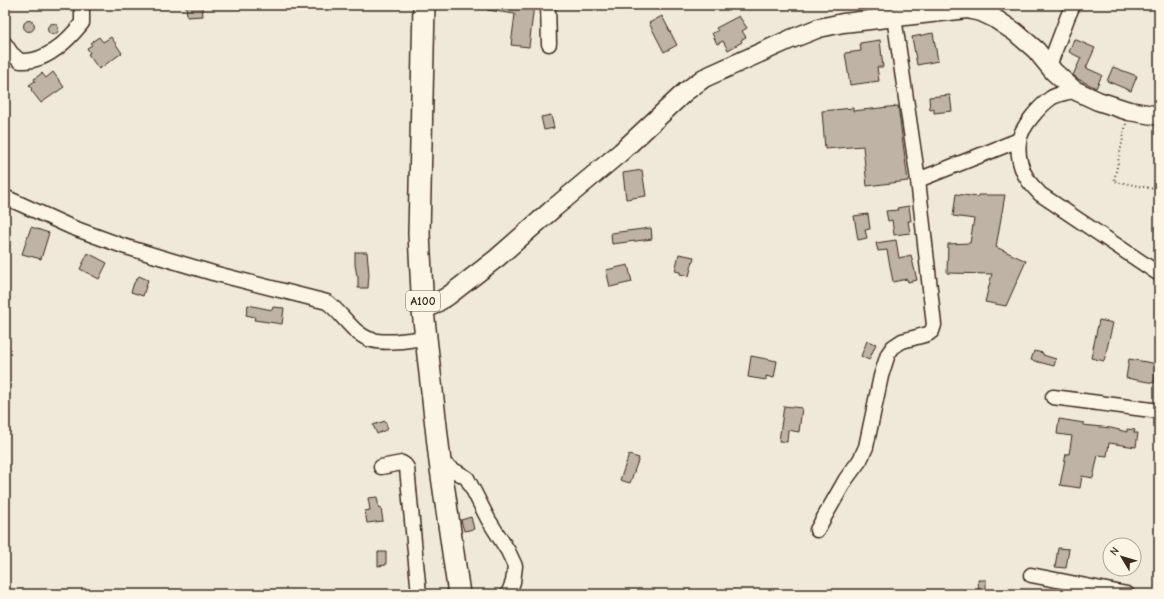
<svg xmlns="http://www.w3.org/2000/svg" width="1164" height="599" font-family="'Comic Neue',sans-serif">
<rect width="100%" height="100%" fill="#f0e9d9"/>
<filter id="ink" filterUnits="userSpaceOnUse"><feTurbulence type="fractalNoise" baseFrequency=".025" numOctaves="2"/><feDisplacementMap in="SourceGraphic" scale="8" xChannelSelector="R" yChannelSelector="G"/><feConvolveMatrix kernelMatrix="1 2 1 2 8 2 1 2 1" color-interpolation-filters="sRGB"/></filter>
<g filter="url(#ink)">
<g fill="#beb3a4" stroke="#3b2a1e">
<path d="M186 5H202L203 16 187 17Z"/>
<path d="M488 5H534L529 47 511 45 515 14 487 10Z"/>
<path d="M662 16 677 45 664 52 649 23Z"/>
<path d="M739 16 747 28 742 31 746 37 741 40 742 42 728 50 723 41 717 44 712 33 718 31 716 28Z"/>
<circle cx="29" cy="26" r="5.5"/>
<circle cx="53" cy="29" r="5.5"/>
<path d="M933 33 938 61 917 65 912 37Z"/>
<path d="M99 37 103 42 111 37 122 53 99 69 88 54 90 53 87 48 92 45 90 43Z"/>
<path d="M1074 39 1095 48 1086 68 1102 75 1096 88 1078 79 1073 75 1081 58 1069 52Z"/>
<path d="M880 40 883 67H877L879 81 850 85 845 53 861 51 860 43Z"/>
<path d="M1113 67 1137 76 1131 91 1107 81Z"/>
<path d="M53 72 64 87 41 103 31 90 32 89 29 85 35 81 34 79 42 73 46 78Z"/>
<path d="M950 95 952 111 934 113V109L930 110 929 97Z"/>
<path d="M898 106 908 181 867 186 863 146 825 149 822 111 853 108V111Z"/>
<path d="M551 115 554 128 544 130 541 117Z"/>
<path d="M642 170 646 196 626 199 623 173Z"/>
<path d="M956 194 978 197V195H1005L996 247 1026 261 1006 306 985 302 992 274 947 273 948 244 970 243 974 219 953 216Z"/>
<path d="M909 206 911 221H908L910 233 894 235 892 220 888 221 886 211 898 210 897 208Z"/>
<path d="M868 214 870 229 865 230 867 238 858 240 854 216Z"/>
<path d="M31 227 49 233 41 259 22 254Z"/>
<path d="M651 228 652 239 612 244 611 233Z"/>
<path d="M896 240 899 258 911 255 917 280 908 282 907 279 893 282 887 250 878 251 876 243Z"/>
<path d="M355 252H367L369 274 368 288H358V276H357L355 265Z"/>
<path d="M88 253 107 263 99 279 80 269Z"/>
<path d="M679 254 694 257 689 276 680 274V272L675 271Z"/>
<path d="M628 265 632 282 610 287 606 270Z"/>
<path d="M139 276 148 280 143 296 131 292 134 283Z"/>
<path d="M248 305 272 310 273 307 284 308 282 324 254 320 255 317 246 315Z"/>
<path d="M1099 320 1113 323 1104 361 1091 358Z"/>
<path d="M867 341 876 344 869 360 861 356Z"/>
<path d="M1034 351 1043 353V355L1056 359 1054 366 1031 360Z"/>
<path d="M751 356 777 361 774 378 766 376V380L748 377Z"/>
<path d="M1129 359 1158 364 1154 383 1126 378Z"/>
<path d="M784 406 802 408 799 432 788 430 787 442 779 441Z"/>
<path d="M1059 419 1084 423 1083 425 1111 428 1127 432V429L1135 430 1134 433H1138L1136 447 1109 443 1107 456 1098 455 1093 478 1082 476 1080 488 1060 485 1066 454H1069L1072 436 1057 434Z"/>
<path d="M385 421 388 429 377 434 373 425Z"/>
<path d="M629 455 639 458 630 483 620 480Z"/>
<path d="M377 497 379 509 381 508 383 521 367 523 365 511 370 510 368 498Z"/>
<path d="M471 517 474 529 464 531 461 520Z"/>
<path d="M1058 548 1069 549 1066 568 1055 567Z"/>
<path d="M378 552H386V565L378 566Z"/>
<path d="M978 580H986V592H979Z"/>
</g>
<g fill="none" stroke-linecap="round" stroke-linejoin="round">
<defs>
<g id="minor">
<path d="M548 5 549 44"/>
<path d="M5 44 11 53 20 61C25 61 29 61 33 60 52 56 70 38 82 23V10L80 5"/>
<path d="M1049 66 1068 16 1073 5"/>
<path d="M1074 90C1067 93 1057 94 1051 98 1040 106 1020 128 1019 142 1017 155 1021 170 1028 180 1031 185 1036 189 1040 194L1159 274"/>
<path d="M918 180 1019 140"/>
<path d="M5 197 71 227 123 246 213 273 327 302C338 310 346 322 356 331 361 335 366 339 372 340 386 344 411 340 425 338"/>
<path d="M1053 397 1159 411"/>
<path d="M440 462 467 478 488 519 508 551 515 566 513 582 508 594"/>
<path d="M381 467 402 463 405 465 407 468 419 594"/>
<path d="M817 530 846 479 860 460 866 447 881 376 888 354 893 347 902 341 928 334 932 331 934 325 918 180 894 17"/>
<path d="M1031 575 1127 594"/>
</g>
<path id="major" d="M423 311 448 296 497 258 554 208 621 152 685 92 704 78 791 39 819 28 843 23 967 9 981 12 994 18 1015 32 1036 50 1054 72 1074 90 1098 101 1129 111 1159 116"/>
<path id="highway" d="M424 5 419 234 423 311 440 462 459 594"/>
</defs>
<use href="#minor" stroke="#3b2a1e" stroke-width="17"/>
<use href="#major" stroke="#3b2a1e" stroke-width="21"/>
<use href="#highway" stroke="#3b2a1e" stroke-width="24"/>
<path stroke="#3b2a1e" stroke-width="2" stroke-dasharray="1 3" stroke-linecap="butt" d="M1126 124 1114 181 1159 190"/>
<use href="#minor" stroke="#fcf5e5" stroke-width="14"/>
<use href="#major" stroke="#fcf5e5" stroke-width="18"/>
<use href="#highway" stroke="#fcf5e5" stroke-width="21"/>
</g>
</g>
<g text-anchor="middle" stroke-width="4" stroke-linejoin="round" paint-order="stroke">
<rect fill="#fcf5e5" stroke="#75675a" stroke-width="1" x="406" y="291" width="34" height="20" rx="3"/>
<g font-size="12" font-weight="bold" fill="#3b2a1e">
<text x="423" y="305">A100</text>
</g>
</g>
<rect width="1164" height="599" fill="none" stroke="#fcf5e5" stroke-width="20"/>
<rect x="10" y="10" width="1144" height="579" fill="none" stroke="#3b2a1e" stroke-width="1.5" filter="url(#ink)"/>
<g transform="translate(1122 557) rotate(308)"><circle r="19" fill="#fcf5e5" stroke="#afa495"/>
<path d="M0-3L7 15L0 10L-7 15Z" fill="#3b2a1e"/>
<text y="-6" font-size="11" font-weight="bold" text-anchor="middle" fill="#3b2a1e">N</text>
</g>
</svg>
